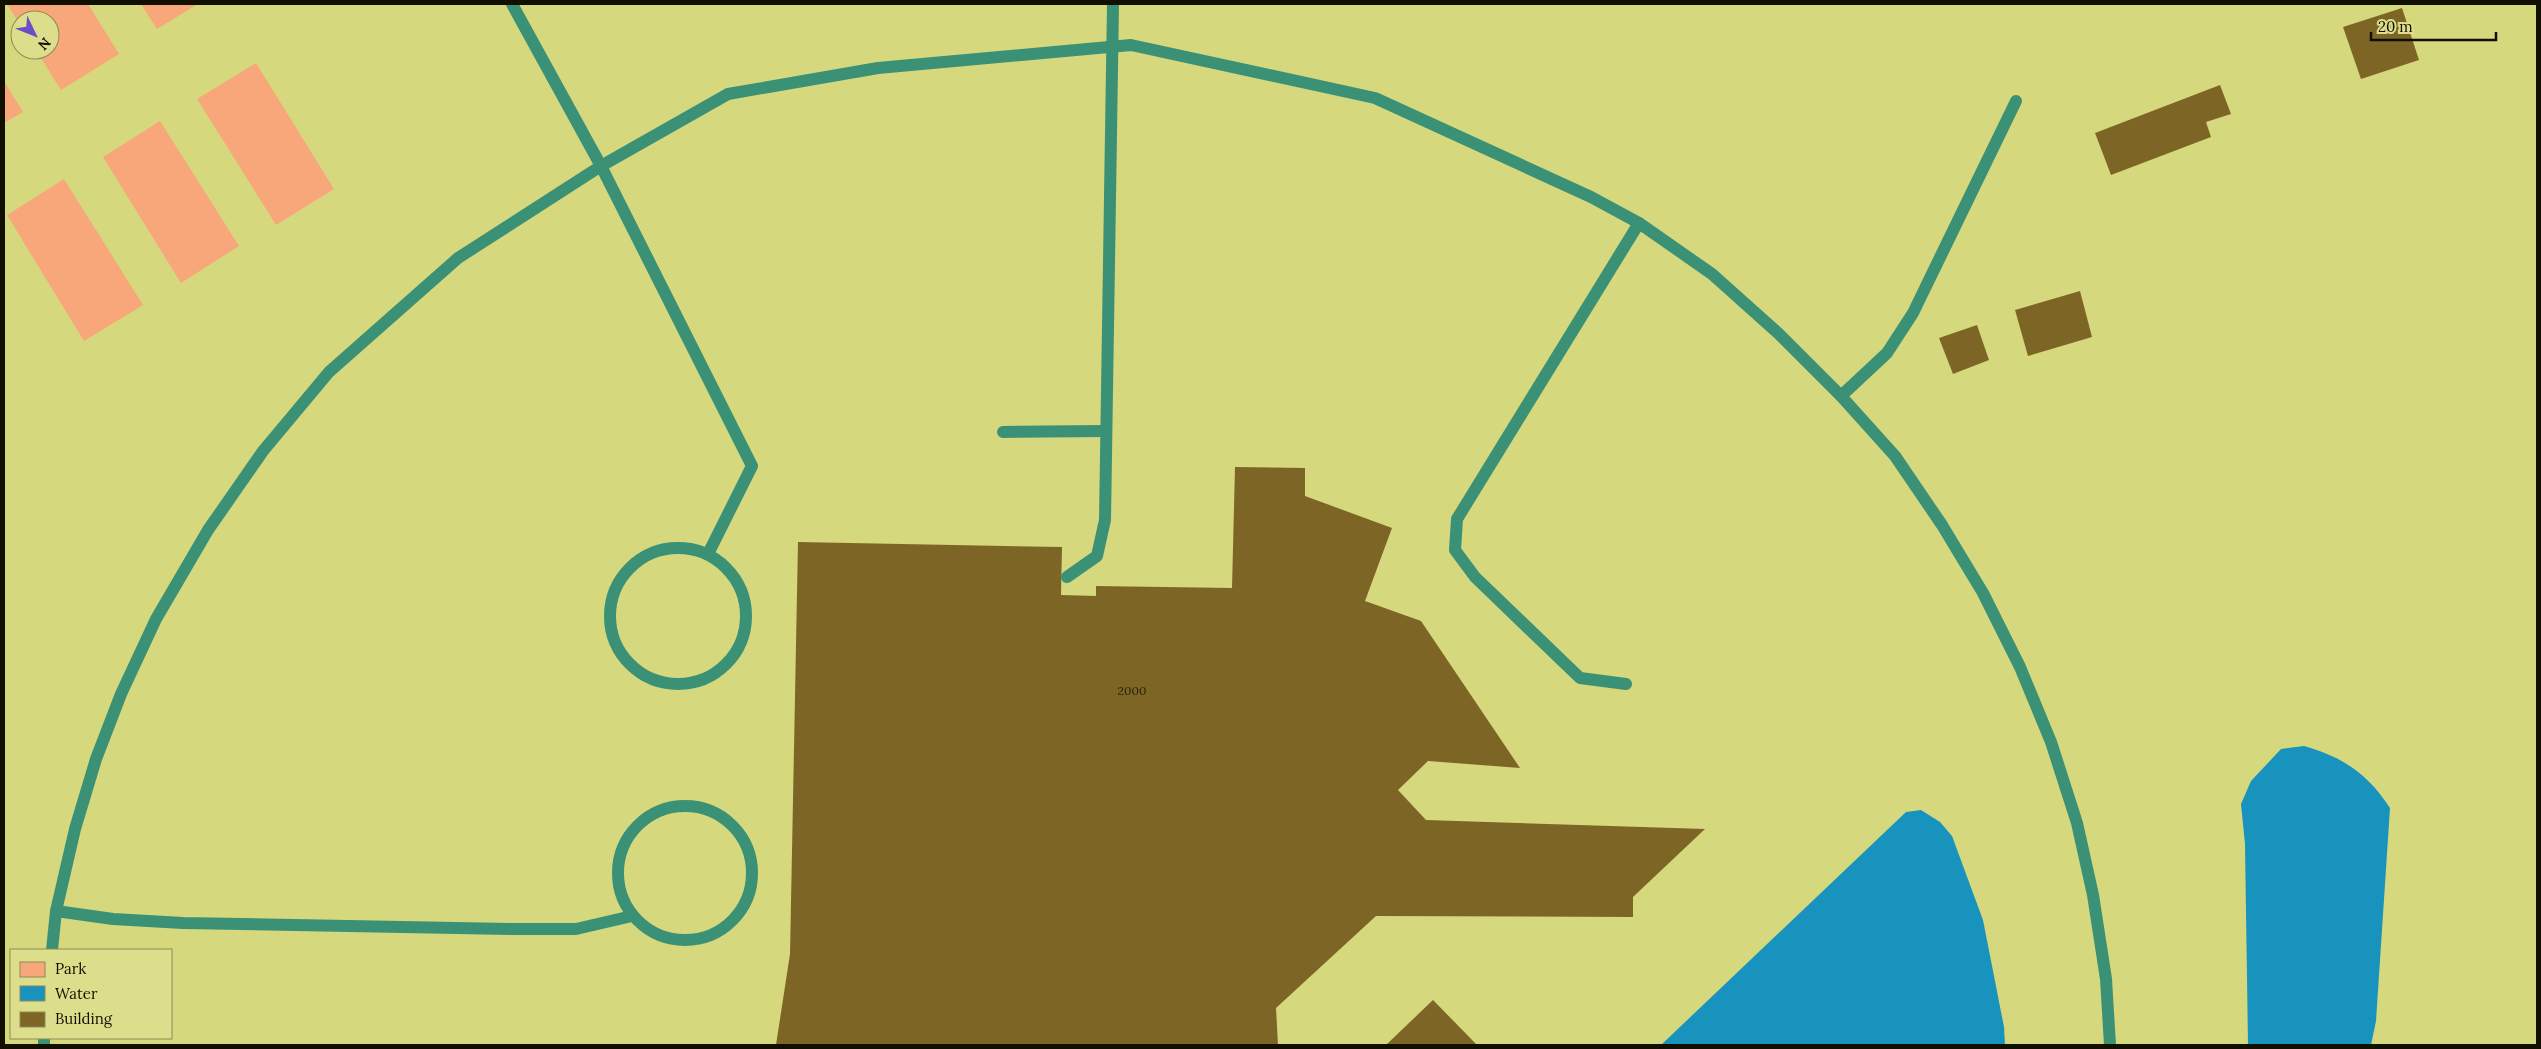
<svg xmlns="http://www.w3.org/2000/svg" width="2541" height="1049" font-family="Lora,serif">
<rect width="100%" height="100%" fill="#ddde8c"/>
<path fill="#d6d87d" fill-rule="evenodd" d="M4 4H2537V1045H4ZM20 20H50V50H20ZM11 950H171V1038H11Z"/>
<g fill="#f8a77b">
<path d="M7 4H88L119 54 61 90 36 50H50V20H20V25Z"/>
<path d="M141 4H198L157 29Z"/>
<path d="M256 63 334 189 276 225 197 99Z"/>
<path d="M4 81 23 112 4 123Z"/>
<path d="M160 121 239 246 181 283 103 157Z"/>
<path d="M64 179 143 305 84 341 7 215Z"/>
</g>
<g fill="#1893be">
<path d="M2304 746C2343 757 2368 774 2390 808L2376 1021 2371 1045H2248L2245 844 2241 804 2251 781 2281 749Z"/>
<path d="M1921 810 1940 822 1952 836 1983 920 2004 1027 2005 1045H1661L1906 812Z"/>
</g>
<g fill="#7d6625">
<path d="M2402 8 2419 60 2361 79 2343 27Z"/>
<path d="M2220 85 2231 114 2206 122 2211 137 2111 175 2095 133Z"/>
<path d="M2080 291 2092 337 2028 356 2015 310Z"/>
<path d="M1977 325 1989 360 1953 374 1939 338Z"/>
<path d="M1235 467 1305 468V496L1392 528 1365 601 1421 621 1520 768 1428 761 1398 790 1426 820 1705 829 1633 897V917L1376 916 1276 1008 1278 1045H776L790 954 798 542 1062 547 1061 595 1096 596V586L1232 588Z"/>
<path d="M1433 1000 1477 1045H1386Z"/>
</g>
<g fill="none" stroke-linecap="round" stroke-linejoin="round">
<g stroke="#3b9176" stroke-width="12">
<path d="M512 4 601 166 752 466 708 554"/>
<path d="M1841 396 1887 353 1913 313 2016 101"/>
<path d="M1003 432 1106 431"/>
<circle cx="678" cy="616" r="68"/>
<path d="M1067 577 1097 556 1105 520 1113 4"/>
<path d="M1626 684 1580 678 1475 577 1455 550 1457 519 1639 223"/>
<circle cx="685" cy="873" r="67"/>
<path d="M56 911 113 919 183 923 514 929H576L632 916"/>
<path d="M52 950 56 911 75 829 96 759 121 694 156 619 208 530 263 451 329 372 458 258 601 166 728 94 878 68 1131 45 1375 98 1591 197 1639 223 1712 274 1779 334 1841 396 1895 456 1942 525 1983 593 2020 667 2051 742 2077 823 2093 895 2106 979 2110 1045"/>
<path d="M44 1045V1038"/>
</g>
</g>
<g text-anchor="middle" stroke-width="4.5" stroke-linejoin="round" paint-order="stroke">
<g font-size="12" fill="#2c2609">
<text x="1132" y="695">2000</text>
</g>
</g>
<rect width="2541" height="1049" fill="none" stroke="#111000" stroke-width="10"/>
<rect x="10" y="949" width="162" height="90" fill="#ddde8c" stroke="#8b8c54"/>
<rect x="20" y="962" width="25" height="15" fill="#f8a77b" stroke="#8b8c54"/>
<text x="55" y="974" font-size="15" fill="#111000">Park</text>
<rect x="20" y="986" width="25" height="15" fill="#1893be" stroke="#8b8c54"/>
<text x="55" y="999" font-size="15" fill="#111000">Water</text>
<rect x="20" y="1012" width="25" height="15" fill="#7d6625" stroke="#8b8c54"/>
<text x="55" y="1024" font-size="15" fill="#111000">Building</text>
<g transform="translate(35 35) rotate(133)"><circle r="24" fill="#ddde8c" stroke="#8b8c54"/>
<path d="M0-4L9 19L0 12L-9 19Z" fill="#6a4ec7"/>
<text y="-8" font-size="14" font-weight="bold" text-anchor="middle" fill="#111000">N</text>
</g>
<path d="M2371 32v8h125v-8" fill="none" stroke="#111000" stroke-width="2.5"/>
<text x="2378" y="32" font-size="15" fill="#111000" stroke="#ddde8c" stroke-width="4" paint-order="stroke">20 m</text>
</svg>
